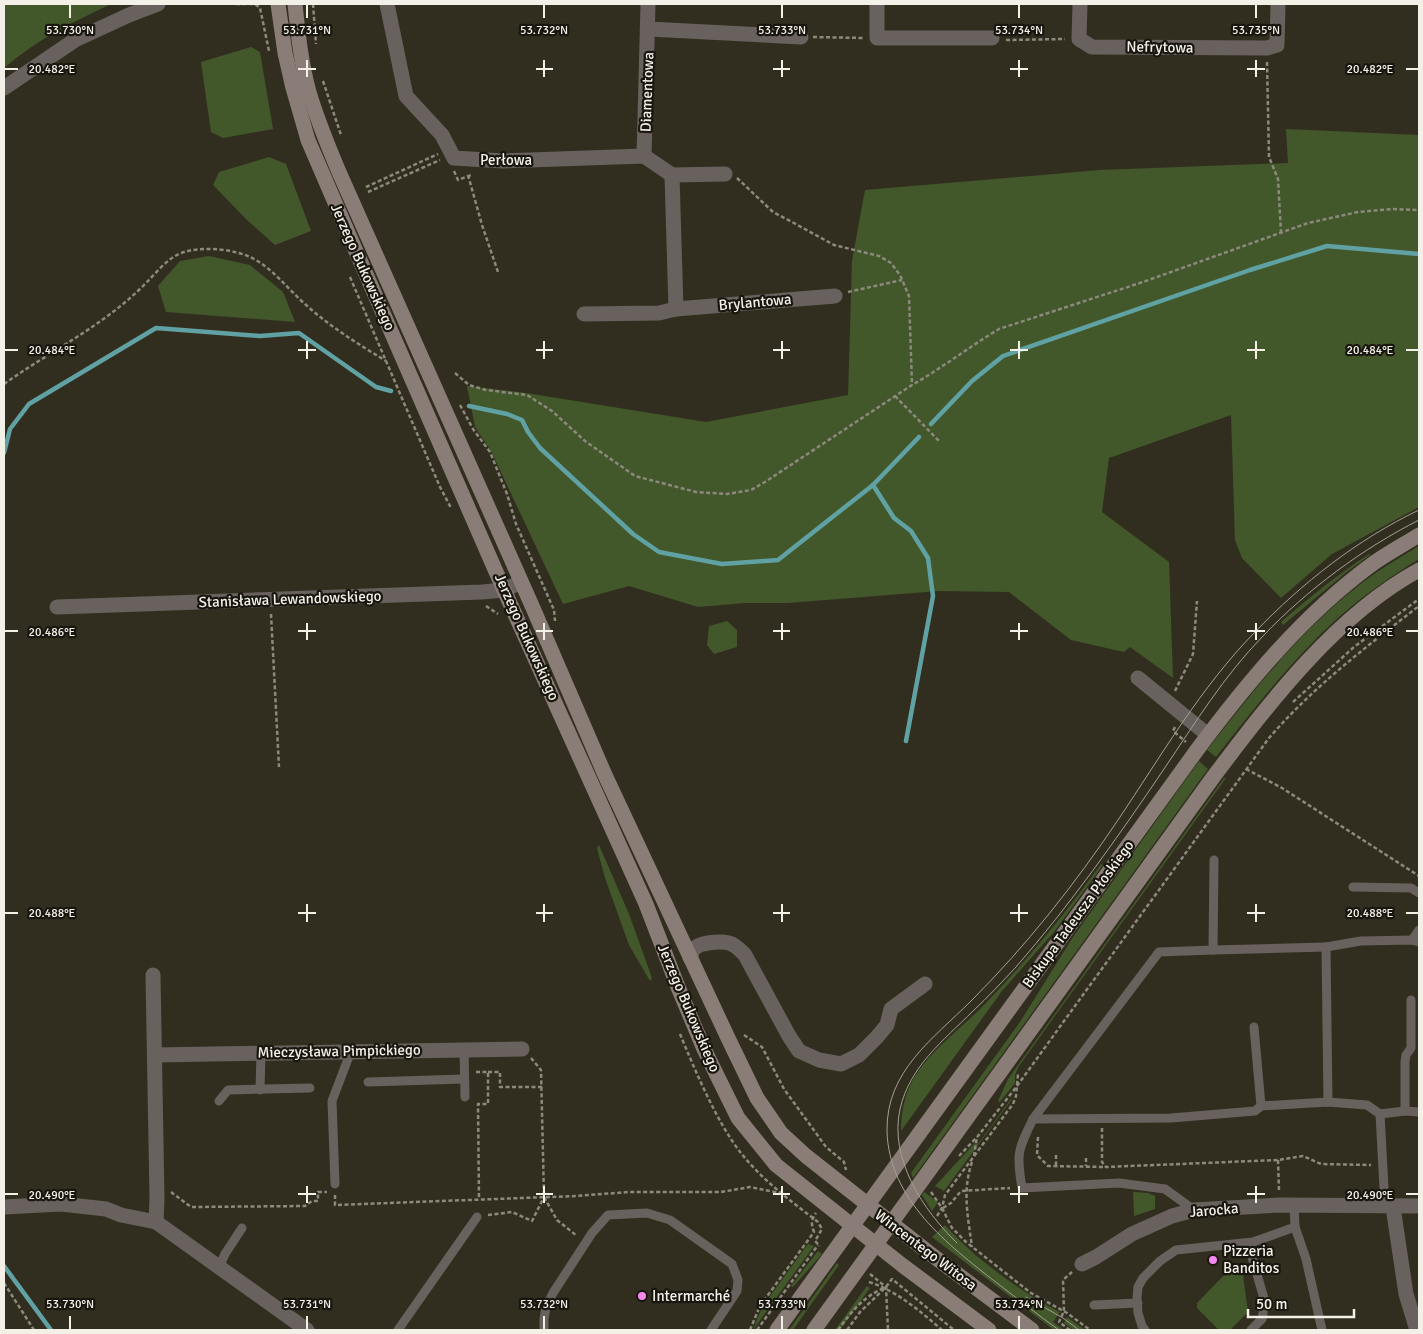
<svg xmlns="http://www.w3.org/2000/svg" width="1423" height="1334" font-family="Signika,sans-serif">
<rect width="100%" height="100%" fill="#322e1f"/>
<g fill="#42582b">
<path d="M4 4H111C73 22 36 40 4 68Z"/>
<path d="M251 47 260 52 273 129 223 138 211 132 201 62Z"/>
<path d="M1286 129 1419 135V507L1332 554 1281 598 1242 558 1235 540 1231 415 1109 458 1102 512 1169 562 1173 678 1130 647 1124 652 1071 640 1009 592 939 591 788 603H745L698 607 629 586 563 604 491 451 475 427 467 386 526 393 706 422 848 395 852 261 865 190 1100 170 1288 163Z"/>
<path d="M269 157 286 164 311 231 275 245 247 220 213 185 219 172Z"/>
<path d="M209 256 250 265 283 292 295 322 166 312 158 286 180 261Z"/>
<path d="M1419 546V559C1391 576 1364 595 1339 617 1293 658 1254 709 1216 757L1207 750C1257 686 1309 619 1377 572 1391 563 1405 554 1419 546Z"/>
<path d="M1369 554 1370 555 1348 571 1283 625 1281 622C1309 598 1338 574 1369 554Z"/>
<path d="M727 621 737 630V647L714 654 707 645 709 626Z"/>
<path d="M1199 761 1208 769 913 1178 911 1173 1020 1022 1073 937Z"/>
<path d="M1224 778H1226L1019 1066 1015 1075V1083L1000 1102 998 1101 1008 1079Z"/>
<path d="M599 845 629 914 652 978 650 981 629 945 605 878 597 848Z"/>
<path d="M1101 864 1103 865 1054 932 1002 991 901 1131C901 1112 905 1092 915 1076 931 1050 964 1026 986 1003 1028 959 1066 913 1101 864Z"/>
<path d="M1013 1096 1010 1102 944 1191 935 1186 975 1143 978 1144Z"/>
<path d="M924 1192 938 1202 932 1211 922 1195Z"/>
<path d="M1133 1192 1148 1193 1155 1196V1209L1134 1216Z"/>
<path d="M945 1225C973 1257 1022 1293 1060 1312L1053 1322 1064 1330H1054L932 1237Z"/>
<path d="M808 1244 814 1246 753 1330 762 1307Z"/>
<path d="M818 1251 822 1254 793 1287 791 1286Z"/>
<path d="M837 1263 839 1265 793 1330H789Z"/>
<path d="M1235 1264 1242 1268 1248 1312 1230 1330H1219L1197 1308V1303Z"/>
<path d="M867 1286 870 1288 840 1330H835Z"/>
<path d="M1067 1317 1085 1330H1074L1064 1323Z"/>
</g>
<g fill="none" stroke-linecap="round" stroke-linejoin="round">
<g stroke="#60a1a3" stroke-width="4.5">
<path d="M469 406 507 414 522 420 528 432 540 448 633 534 659 552 722 564 778 560 873 485 919 437"/>
<path d="M931 424 972 381 1003 356 1250 270 1327 246 1419 254"/>
<path d="M4 453 10 429 29 404 156 328 260 336 299 333 376 387 391 391"/>
<path d="M873 485 894 518 911 531 928 558 933 596 906 741"/>
<path d="M4 1266 51 1330"/>
</g>
<g stroke="#8c897d" stroke-width="2.5" stroke-dasharray="4 2.5" stroke-linecap="butt">
<path d="M236 4H255L260 8 269 51"/>
<path d="M313 4 316 44"/>
<path d="M813 37 863 38"/>
<path d="M1006 40 1065 39"/>
<path d="M1267 62 1269 157 1278 179 1281 233"/>
<path d="M323 81 341 135"/>
<path d="M454 171 458 180 471 175"/>
<path d="M468 175 482 225 498 272"/>
<path d="M737 178 773 212 792 222 834 245 879 256 891 263 900 275 909 296 912 385"/>
<path d="M366 187 438 154"/>
<path d="M368 192 440 160"/>
<path d="M350 277 440 487 451 508"/>
<path d="M848 292 902 280"/>
<path d="M455 373 469 385 486 390 527 395 552 411 585 441 635 476 696 492 727 494 751 490 765 482 912 385C942 368 969 347 999 329L1143 282 1308 223 1358 212 1392 209 1419 210"/>
<path d="M4 384C52 350 105 325 146 283 157 272 168 257 184 252 204 246 236 249 254 259 274 270 288 289 305 304 329 326 358 344 386 361"/>
<path d="M895 396 940 442"/>
<path d="M460 405 473 429 490 452 507 494 516 524 554 610 555 621"/>
<path d="M486 606 498 614"/>
<path d="M271 614 279 767"/>
<path d="M1175 691 1193 654 1197 601"/>
<path d="M1293 702 1354 647 1419 599"/>
<path d="M1175 727 1173 731 1186 742"/>
<path d="M1246 769 1282 788 1419 876"/>
<path d="M680 1034C695 1070 717 1123 741 1153 762 1180 792 1202 818 1222L822 1229 815 1241 820 1246"/>
<path d="M744 1035 762 1047 784 1089 826 1147 844 1162 846 1170"/>
<path d="M531 1058 541 1070 544 1197 557 1220 577 1236"/>
<path d="M476 1072H488V1104H478L479 1199"/>
<path d="M488 1072H500V1087H542"/>
<path d="M1102 1128V1162L1106 1167 1278 1160 1303 1156 1321 1164 1371 1165"/>
<path d="M1038 1137 1037 1155 1048 1166 1106 1167"/>
<path d="M1056 1155V1166"/>
<path d="M959 1156 978 1136 1017 1086 1269 738C1313 687 1366 647 1419 606"/>
<path d="M974 1156 977 1137"/>
<path d="M1086 1158V1166"/>
<path d="M1278 1160 1279 1191"/>
<path d="M972 1162C962 1191 968 1217 972 1247"/>
<path d="M171 1192 191 1207 305 1206 312 1201H318V1192H327"/>
<path d="M931 1192 942 1208 952 1228 966 1242 1031 1293 1067 1313 1090 1330"/>
<path d="M335 1195V1205L576 1196 629 1192H721L750 1187 780 1193"/>
<path d="M943 1208 951 1203 961 1191 1010 1188"/>
<path d="M488 1215 512 1212 532 1221 544 1197"/>
<path d="M937 1216 942 1208 945 1195 1013 1104 1016 1096 1018 1074"/>
<path d="M870 1274 886 1287 888 1330"/>
<path d="M869 1282C897 1291 920 1311 942 1330"/>
<path d="M4 1283 34 1330"/>
<path d="M750 1330 760 1306 814 1232C811 1224 811 1220 816 1213"/>
<path d="M757 1330 818 1245"/>
<path d="M838 1330C851 1312 863 1297 884 1288"/>
<path d="M847 1330 860 1312 886 1287 892 1279 954 1330"/>
<path d="M1070 1330 1059 1322 1064 1311 1063 1280 1072 1272"/>
</g>
<g stroke="#69615d" stroke-width="9">
<path d="M1353 887 1411 888 1419 893"/>
<path d="M1412 940 1419 930"/>
<path d="M1213 950 1326 947"/>
<path d="M464 1049 465 1097"/>
<path d="M368 1082 464 1079"/>
<path d="M260 1090 261 1053"/>
<path d="M219 1101 228 1090 310 1088"/>
<path d="M1328 1102 1326 947 1361 941 1412 940 1419 942"/>
<path d="M1261 1106 1328 1102 1367 1105 1380 1114 1405 1111V1062L1406 1055 1411 1048V1000"/>
<path d="M1405 1111 1419 1112"/>
<path d="M1380 1114 1385 1207"/>
<path d="M1033 1119 1171 1118 1255 1111 1261 1106 1254 1027"/>
<path d="M335 1184 332 1101 351 1051"/>
<path d="M1294 1205 1295 1227 1306 1259 1322 1330"/>
<path d="M1194 1210 1165 1189 1119 1183 1022 1188C1016 1153 1018 1150 1033 1119L1159 952 1213 950 1214 860"/>
<path d="M1248 1243 1265 1302 1262 1319 1251 1330"/>
<path d="M219 1267 225 1254 242 1228"/>
<path d="M1094 1305 1138 1303"/>
<path d="M398 1330 477 1217"/>
<path d="M544 1330V1319L546 1307 553 1293 592 1233 608 1215 647 1213 670 1220 732 1264 738 1280 737 1291 711 1330"/>
<path d="M1145 1330 1142 1326 1138 1313 1137 1298 1138 1287 1143 1278 1160 1261 1176 1250 1253 1242 1295 1227"/>
</g>
<g stroke="#69615d" stroke-width="15">
<path d="M387 4 406 96 442 135 454 158 503 161 644 156 672 175 725 174"/>
<path d="M877 4V38H992"/>
<path d="M1080 4 1079 39 1092 47 1267 48 1277 45 1278 4"/>
<path d="M649 29 801 37"/>
<path d="M4 88 75 40 129 15 158 4"/>
<path d="M644 156 648 4"/>
<path d="M672 175 676 309"/>
<path d="M584 314 659 313 676 309 835 296"/>
<path d="M57 607 482 592 504 590 521 582"/>
<path d="M1138 678 1208 735"/>
<path d="M690 958C691 956 692 952 693 950 698 942 720 941 729 943 736 945 740 950 745 955L789 1036 799 1051 819 1060 841 1064 859 1055 877 1037 887 1025 891 1009 925 984"/>
<path d="M153 975 157 1198 156 1222"/>
<path d="M155 1055 522 1049"/>
<path d="M4 1207 61 1204 106 1209 121 1215 156 1222 307 1330"/>
<path d="M1393 1207 1406 1294 1417 1330"/>
<path d="M1082 1264 1096 1257 1132 1234 1172 1216 1194 1210 1280 1205 1419 1206"/>
</g>
<g stroke="#8a7d77" stroke-width="15">
<path d="M278 4 285 53 293 88 308 140 355 249 504 590 646 904 678 987 704 1049 738 1118 776 1165 902 1265 989 1330"/>
<path d="M295 4C298 33 301 63 309 92 317 119 328 146 339 172L533 608 605 775 728 1038 757 1098 781 1133 806 1156 928 1252 1032 1330"/>
<path d="M777 1330 1197 750C1248 682 1302 616 1371 565 1386 554 1403 545 1419 535"/>
<path d="M814 1330 1214 776C1270 702 1336 615 1419 570"/>
</g>
<g stroke="#a39f94" stroke-width="1">
<path d="M957 1243C923 1210 889 1159 900 1109 910 1066 943 1041 973 1011 988 997 1002 982 1016 967 1070 905 1118 837 1164 769 1195 723 1224 676 1263 636 1308 589 1362 549 1419 520"/>
<path d="M1026 1297 1063 1318 1079 1330"/>
<path d="M1059 1330C1038 1315 1018 1299 997 1283 948 1245 889 1200 887 1131 886 1071 933 1039 971 1001 1026 946 1075 884 1118 820 1161 756 1201 687 1255 632 1302 583 1358 539 1419 510"/>
</g>
</g>
<path fill="none" stroke="#f3f0e7" stroke-width="2" d="M70 5V18M307 5V18M544 5V18M782 5V18M1019 5V18M1256 5V18M307 60V77M544 60V77M782 60V77M1019 60V77M1256 60V77M5 69H18M298 69H316M536 69H553M773 69H790M1010 69H1028M1247 69H1265M1406 69H1418M307 341V359M544 341V359M782 341V359M1019 341V359M1256 341V359M5 350H18M298 350H316M536 350H553M773 350H790M1010 350H1028M1247 350H1265M1406 350H1418M307 623V640M544 623V640M782 623V640M1019 623V640M1256 623V640M5 631H18M298 631H316M536 631H553M773 631H790M1010 631H1028M1247 631H1265M1406 631H1418M307 904V922M544 904V922M782 904V922M1019 904V922M1256 904V922M5 913H18M298 913H316M536 913H553M773 913H790M1010 913H1028M1247 913H1265M1406 913H1418M307 1186V1203M544 1186V1203M782 1186V1203M1019 1186V1203M1256 1186V1203M5 1194H18M298 1194H316M536 1194H553M773 1194H790M1010 1194H1028M1247 1194H1265M1406 1194H1418M70 1316V1329M307 1316V1329M544 1316V1329M782 1316V1329M1019 1316V1329"/>
<g fill="#f589ee" stroke="#18160f" stroke-width="2">
<circle cx="1213" cy="1260" r="5"/>
<circle cx="642" cy="1296" r="5"/>
</g>
<g text-anchor="middle" stroke-width="4.5" stroke-linejoin="round" paint-order="stroke">
<g font-size="15" fill="#f3f0e7" stroke="#18160f">
<text transform="translate(1160 47) rotate(1)" y="5">Nefrytowa</text>
<text transform="translate(647 92) rotate(-88)" y="5">Diamentowa</text>
<text x="506" y="165">Perłowa</text>
<text transform="translate(363 267) rotate(66)" y="5">Jerzego Bukowskiego</text>
<text transform="translate(755 302) rotate(-5)" y="5">Brylantowa</text>
<text transform="translate(290 599) rotate(-2)" y="5">Stanisława Lewandowskiego</text>
<text transform="translate(527 637) rotate(66)" y="5">Jerzego Bukowskiego</text>
<text transform="translate(1078 914) rotate(-54)" y="5">Biskupa Tadeusza Płoskiego</text>
<text transform="translate(689 1008) rotate(67)" y="5">Jerzego Bukowskiego</text>
<text transform="translate(339 1051) rotate(-1)" y="5">Mieczysława Pimpickiego</text>
<text transform="translate(1214 1210) rotate(-5)" y="5">Jarocka</text>
<text transform="translate(926 1250) rotate(37)" y="5">Wincentego Witosa</text>
</g>
<g font-size="15" fill="#f3f0e7" stroke="#18160f" text-anchor="start">
<text x="1223" y="1256">Pizzeria<tspan x="1223" dy="17">Banditos</tspan></text>
<text x="652" y="1301">Intermarché</text>
</g>
</g>
<g font-size="12" text-anchor="middle" fill="#f3f0e7" stroke="#18160f" stroke-width="4.5" stroke-linejoin="round" paint-order="stroke">
<text x="70" y="34">53.730°N</text>
<text x="307" y="34">53.731°N</text>
<text x="544" y="34">53.732°N</text>
<text x="782" y="34">53.733°N</text>
<text x="1019" y="34">53.734°N</text>
<text x="1256" y="34">53.735°N</text>
<text x="1370" y="73">20.482°E</text>
<text x="52" y="73">20.482°E</text>
<text x="1370" y="354">20.484°E</text>
<text x="52" y="354">20.484°E</text>
<text x="1370" y="636">20.486°E</text>
<text x="52" y="636">20.486°E</text>
<text x="52" y="917">20.488°E</text>
<text x="1370" y="917">20.488°E</text>
<text x="1370" y="1199">20.490°E</text>
<text x="52" y="1199">20.490°E</text>
<text x="70" y="1308">53.730°N</text>
<text x="307" y="1308">53.731°N</text>
<text x="544" y="1308">53.732°N</text>
<text x="782" y="1308">53.733°N</text>
<text x="1019" y="1308">53.734°N</text>
</g>
<rect width="1423" height="1334" fill="none" stroke="#f3f0e7" stroke-width="10"/>
<path d="M1248 1309v8h106v-8" fill="none" stroke="#f3f0e7" stroke-width="2.5"/>
<text x="1256" y="1309" font-size="15" fill="#f3f0e7" stroke="#18160f" stroke-width="4" paint-order="stroke">50 m</text>
</svg>
